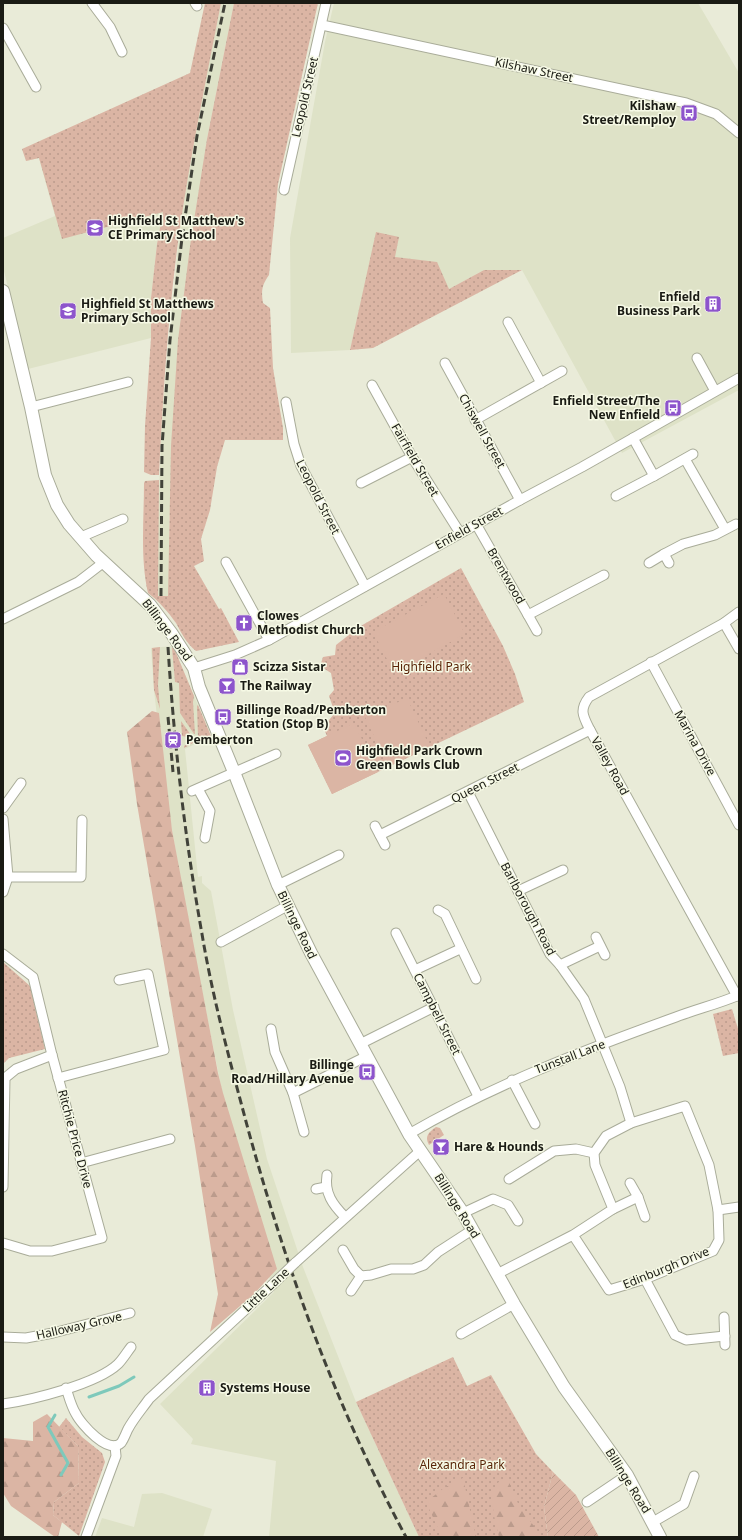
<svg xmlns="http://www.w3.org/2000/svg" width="742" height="1540" font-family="'Noto Sans',sans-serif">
<defs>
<pattern id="grass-dots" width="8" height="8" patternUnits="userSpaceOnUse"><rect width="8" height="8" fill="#dbb5a4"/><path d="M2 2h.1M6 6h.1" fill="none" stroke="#bb9b8c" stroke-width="1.8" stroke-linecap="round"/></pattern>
<pattern id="forest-firs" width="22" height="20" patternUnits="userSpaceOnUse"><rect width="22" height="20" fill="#dbb5a4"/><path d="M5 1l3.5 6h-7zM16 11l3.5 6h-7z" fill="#bb9b8c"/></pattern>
<pattern id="garden-furrows" width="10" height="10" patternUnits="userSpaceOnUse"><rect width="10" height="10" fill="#dbb5a4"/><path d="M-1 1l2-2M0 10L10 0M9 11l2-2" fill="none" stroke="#bb9b8c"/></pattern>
</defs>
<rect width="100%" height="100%" fill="#e9ebd8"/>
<g fill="#dee2c7">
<path d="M221 3H234L207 139 169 520V596H158V520L162 414 179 236 194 135Z"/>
<path d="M334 3H698L739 73V390L622 453 522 270H484L449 289 395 257 377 232 350 350 291 353 290 238 325 42Z"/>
<path d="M190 73 157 244 151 298V338L28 369 3 267V238L55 216 39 158 26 161Z"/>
<path d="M173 646 211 736 185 749 198 877 202 876V883L211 891 233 1010 267 1159 303 1267 356 1402 419 1537H269L276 1461 191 1444 193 1439 160 1404 274 1292 269 1277 231 1136 193 946 172 830 164 779 154 690 151 648Z"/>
<path d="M162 1493 212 1509 203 1537H95L102 1518 134 1527 142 1494Z"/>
</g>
<g fill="url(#grass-dots)">
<path d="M205 3H221C206 80 190 157 179 235 168 314 163 395 159 475H151L144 472 145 426 151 338V298L157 244 163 212 62 239 39 158 26 161 22 149 190 73Z"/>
<path d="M234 3H318L278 184 269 275C262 285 261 290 263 303L270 308 273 368 283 428V440H225L217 467 210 510 201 539 204 561 194 566 219 609 221 608 239 642 196 651C186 643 182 634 176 623 169 613 158 600 148 593 140 558 144 519 144 483L145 481 159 480 158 596H168L171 446 178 340 191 239 207 139Z"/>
<path d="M376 232 399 237 395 257 437 262 449 289 484 270H522L373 348 350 350Z"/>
<path d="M461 568 503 646 515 674 524 702 332 794 308 745 327 736 323 727 335 713 329 696 334 690 331 673 320 666 323 657 335 655 336 645 359 627Z"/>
<path d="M160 647 158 685 160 709 154 690 152 648Z"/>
<path d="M172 648H174L194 696 193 702 195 734H194L180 713 179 683 175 682Z"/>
<path d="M198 705 211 736 200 742 198 737 197 706Z"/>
<path d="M181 721 193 738V743L184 748V746L187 744V737L182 736Z"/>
<path d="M3 962 30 986 45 1049 9 1058 3 1064Z"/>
<path d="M732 1009 739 1032V1053L723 1056 713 1014Z"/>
<path d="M436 1127 440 1128 444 1135 429 1145C424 1136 429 1132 436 1127Z"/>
<path d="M453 1357 467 1386 491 1375 536 1454 553 1472 544 1507 548 1537H419L356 1402Z"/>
<path d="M66 1418 82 1437 102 1453 105 1462 79 1536 53 1515 54 1502 79 1483 78 1446 59 1427Z"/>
</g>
<g fill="url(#forest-firs)">
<path d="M152 711 159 713 172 830 218 1073 223 1093 277 1269 254 1294 210 1332 218 1294 195 1146 137 804 127 732Z"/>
<path d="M47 1414 78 1446 79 1483 54 1502 53 1515 62 1522 58 1537H55L11 1506 3 1493V1438L33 1441V1422Z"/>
<path d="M507 1477 519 1506 542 1537H499C496 1524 487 1494 497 1484 499 1481 504 1479 507 1477Z"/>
<path d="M463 1478 476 1537H442L426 1502 444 1488Z"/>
</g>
<path fill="url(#garden-furrows)" d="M553 1472 576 1495 599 1537H548L544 1507Z"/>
<g fill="#dbb5a4">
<path d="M444 594 465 634 394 673 373 632Z"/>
<path d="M407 698 430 747 388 766 365 717Z"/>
<path d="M354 723 378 772 332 794 308 745Z"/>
</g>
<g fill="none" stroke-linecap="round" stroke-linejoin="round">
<g stroke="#7ec9bb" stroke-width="3">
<path d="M89 1397 119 1386 134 1377"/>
<path d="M55 1415 48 1427 68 1463 61 1475"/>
</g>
<defs>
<g id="minor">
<path d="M92 3 110 27 122 52"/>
<path d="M195 3 197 6"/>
<path d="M322 25 686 103 716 114 739 133"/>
<path d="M3 28 36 87"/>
<path d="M284 190 326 3"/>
<path d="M508 322 541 383"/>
<path d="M697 358 715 391"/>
<path d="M445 363 520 500"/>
<path d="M372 385 412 457 460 533"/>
<path d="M286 402 294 444 301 466 365 586"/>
<path d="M31 407 128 382"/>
<path d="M475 420 562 371"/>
<path d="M633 438 654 476 693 454"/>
<path d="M685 459 725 529"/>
<path d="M361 483 412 457"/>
<path d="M616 496 654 476"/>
<path d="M476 524 528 615 604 575"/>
<path d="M81 537 123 519"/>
<path d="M664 554 683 544 715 535 736 524"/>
<path d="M226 562 269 640"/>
<path d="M649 563 664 554 669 563"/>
<path d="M528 615 537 631"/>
<path d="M3 619 78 582 104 562"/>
<path d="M724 623 739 649"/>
<path d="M651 662 739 825"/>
<path d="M194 668 235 655 269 640 520 500 582 467 739 378"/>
<path d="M198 789 210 811 205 838"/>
<path d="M192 791 276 754"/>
<path d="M468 792 550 954 560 965 584 999 620 1087 631 1123"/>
<path d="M3 808 21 783"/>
<path d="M3 819 8 877 3 892"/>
<path d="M375 826 385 845"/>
<path d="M380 835 590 730"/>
<path d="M8 877H81L82 820"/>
<path d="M278 885 339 855"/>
<path d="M518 891 563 870"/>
<path d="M438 910 445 914 476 979"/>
<path d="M396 933 478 1096"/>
<path d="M596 937 605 955"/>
<path d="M221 942 287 906"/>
<path d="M3 954 33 977 52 1055 102 1238 52 1251H30L3 1243"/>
<path d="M560 965 600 946"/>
<path d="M415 970 460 949"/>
<path d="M737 996 590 730C583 716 579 710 589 697L724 623 739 612"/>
<path d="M271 1029 275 1052 293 1093"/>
<path d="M360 1044 434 1007"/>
<path d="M58 1078 164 1050 148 974 119 980"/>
<path d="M512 1080 535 1124"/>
<path d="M304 1132 293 1093 367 1056"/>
<path d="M409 1134C493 1085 584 1050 676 1017 697 1009 718 1004 739 995"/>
<path d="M81 1163 170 1139"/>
<path d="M327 1175C324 1193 333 1205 345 1217"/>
<path d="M509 1179 554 1151 576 1149 594 1153"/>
<path d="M630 1183 638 1197 645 1217"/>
<path d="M3 1187 5 1078 16 1069 52 1055"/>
<path d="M316 1189 326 1187"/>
<path d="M613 1209 638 1197"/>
<path d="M718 1210 739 1207"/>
<path d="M463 1213 493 1199 508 1205 518 1221"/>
<path d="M343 1250 354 1269 361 1276 371 1275 391 1269H413L424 1265 438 1252 472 1230"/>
<path d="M295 1263 420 1151"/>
<path d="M497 1274 573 1235 613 1209 595 1165 594 1153 606 1136 631 1123 685 1106 709 1165 718 1210 719 1240 713 1251 645 1279 609 1290 573 1235"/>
<path d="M645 1279 675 1335 686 1340 725 1336"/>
<path d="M351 1291 361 1276"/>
<path d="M724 1317 725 1345"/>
<path d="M461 1334 514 1304"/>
<path d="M3 1337 26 1338 53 1333 130 1313"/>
<path d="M66 1388C69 1397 71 1406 76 1414 81 1424 108 1455 121 1443 124 1439 126 1433 128 1429 134 1418 142 1409 149 1399L272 1285"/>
<path d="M3 1404C32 1400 97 1384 118 1364 123 1359 127 1352 131 1347"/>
<path d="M587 1502 627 1475"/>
<path d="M653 1522 684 1504 694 1476"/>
<path d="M86 1537 116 1456 115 1446"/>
</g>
<path id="major" d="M3 291 31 407 45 475 57 505 69 524 96 555 150 605 172 634 194 668 199 687 234 772 278 885 311 953 409 1134 463 1213 514 1304 564 1387 627 1475 660 1537"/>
</defs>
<use href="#minor" stroke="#a9ac99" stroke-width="11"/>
<use href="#major" stroke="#a9ac99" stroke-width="14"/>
<use href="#minor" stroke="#fff" stroke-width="9"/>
<use href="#major" stroke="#fff" stroke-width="12"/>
<g stroke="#414239" stroke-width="3" stroke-dasharray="8 4" stroke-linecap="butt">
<path d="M161 596 162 446 170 340 182 238 197 136 225 3"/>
<path d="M168 647C174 743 185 839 202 934 213 1000 231 1065 248 1129 287 1271 336 1407 406 1537"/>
<path d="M168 717 173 772"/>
</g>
<defs>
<path id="minor-bridge" d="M272 1285 295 1263"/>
</defs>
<use href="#minor-bridge" stroke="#a9ac99" stroke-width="11" stroke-linecap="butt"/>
<use href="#minor-bridge" stroke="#fff" stroke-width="9"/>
</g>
<defs>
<symbol id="bus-square" viewBox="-11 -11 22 22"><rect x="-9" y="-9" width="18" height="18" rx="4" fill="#8d54cc" stroke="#f6f9e5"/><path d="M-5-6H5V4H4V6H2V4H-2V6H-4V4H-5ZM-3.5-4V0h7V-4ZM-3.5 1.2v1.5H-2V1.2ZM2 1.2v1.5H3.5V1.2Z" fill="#fff"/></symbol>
<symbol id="school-square" viewBox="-11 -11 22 22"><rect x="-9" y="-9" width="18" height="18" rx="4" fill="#8d54cc" stroke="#f6f9e5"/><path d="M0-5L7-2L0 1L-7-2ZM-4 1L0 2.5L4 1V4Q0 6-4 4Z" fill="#fff"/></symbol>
<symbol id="building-square" viewBox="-11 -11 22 22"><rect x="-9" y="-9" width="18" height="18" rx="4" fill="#8d54cc" stroke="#f6f9e5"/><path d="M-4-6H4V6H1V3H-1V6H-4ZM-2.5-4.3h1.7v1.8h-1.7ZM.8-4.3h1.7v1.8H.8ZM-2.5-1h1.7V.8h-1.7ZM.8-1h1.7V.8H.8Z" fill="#fff"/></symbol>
<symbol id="church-square" viewBox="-11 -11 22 22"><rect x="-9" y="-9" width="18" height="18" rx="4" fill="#8d54cc" stroke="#f6f9e5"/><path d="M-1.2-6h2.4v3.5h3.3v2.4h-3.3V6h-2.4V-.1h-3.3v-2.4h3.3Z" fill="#fff"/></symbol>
<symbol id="shop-square" viewBox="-11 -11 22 22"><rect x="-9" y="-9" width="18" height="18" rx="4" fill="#8d54cc" stroke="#f6f9e5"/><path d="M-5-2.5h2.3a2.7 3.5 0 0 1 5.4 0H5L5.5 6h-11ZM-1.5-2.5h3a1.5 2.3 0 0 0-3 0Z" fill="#fff"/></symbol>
<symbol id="bar-square" viewBox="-11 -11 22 22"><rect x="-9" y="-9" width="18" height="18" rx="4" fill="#8d54cc" stroke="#f6f9e5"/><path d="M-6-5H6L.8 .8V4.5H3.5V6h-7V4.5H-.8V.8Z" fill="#fff"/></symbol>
<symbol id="station-square" viewBox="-11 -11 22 22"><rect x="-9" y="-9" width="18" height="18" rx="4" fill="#8d54cc" stroke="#f6f9e5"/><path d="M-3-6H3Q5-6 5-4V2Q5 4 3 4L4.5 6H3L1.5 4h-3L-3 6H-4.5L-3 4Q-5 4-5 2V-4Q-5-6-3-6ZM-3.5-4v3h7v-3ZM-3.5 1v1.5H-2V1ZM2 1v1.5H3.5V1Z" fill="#fff"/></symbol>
<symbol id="stadium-square" viewBox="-11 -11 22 22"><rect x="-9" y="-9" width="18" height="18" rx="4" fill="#8d54cc" stroke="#f6f9e5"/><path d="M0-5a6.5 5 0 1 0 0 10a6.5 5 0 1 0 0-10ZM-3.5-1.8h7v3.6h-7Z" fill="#fff"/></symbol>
</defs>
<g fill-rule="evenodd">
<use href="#bus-square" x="679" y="103" width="20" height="20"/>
<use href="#school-square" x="85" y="218" width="20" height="20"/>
<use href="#building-square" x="703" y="294" width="20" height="20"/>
<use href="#school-square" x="58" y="301" width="20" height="20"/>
<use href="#bus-square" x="663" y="398" width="20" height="20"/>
<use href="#church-square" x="234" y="613" width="20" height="20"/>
<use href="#shop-square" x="230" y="657" width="20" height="20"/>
<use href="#bar-square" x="217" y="676" width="20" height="20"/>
<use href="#bus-square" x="213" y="707" width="20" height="20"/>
<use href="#station-square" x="163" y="730" width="20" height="20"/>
<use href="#stadium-square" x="333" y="748" width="20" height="20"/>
<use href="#bus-square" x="357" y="1062" width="20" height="20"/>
<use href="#bar-square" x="431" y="1137" width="20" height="20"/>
<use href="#building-square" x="197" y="1378" width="20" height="20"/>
</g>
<g text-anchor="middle" stroke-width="3" stroke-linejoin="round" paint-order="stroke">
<g font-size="12" fill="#1a1b14" stroke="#f6f9e5">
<text transform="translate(534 70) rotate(12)" y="4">Kilshaw Street</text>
<text transform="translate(305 97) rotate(-77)" y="4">Leopold Street</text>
<text transform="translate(482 431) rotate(61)" y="4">Chiswell Street</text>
<text transform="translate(415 460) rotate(60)" y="4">Fairfield Street</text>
<text transform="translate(318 497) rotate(63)" y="4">Leopold Street</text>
<text transform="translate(469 528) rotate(-29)" y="4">Enfield Street</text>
<text transform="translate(506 576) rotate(60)" y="4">Brentwood</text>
<text transform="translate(167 630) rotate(53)" y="4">Billinge Road</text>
<text transform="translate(695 743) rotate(61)" y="4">Marina Drive</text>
<text transform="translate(610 766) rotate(61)" y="4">Valley Road</text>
<text transform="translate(485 783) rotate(-27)" y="4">Queen Street</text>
<text transform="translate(528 909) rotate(62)" y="4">Barlborough Road</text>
<text transform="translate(297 925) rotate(64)" y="4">Billinge Road</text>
<text transform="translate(437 1014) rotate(63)" y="4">Campbell Street</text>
<text transform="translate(570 1057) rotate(-21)" y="4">Tunstall Lane</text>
<text transform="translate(75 1139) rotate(75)" y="4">Ritchie Price Drive</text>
<text transform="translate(457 1206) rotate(58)" y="4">Billinge Road</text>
<text transform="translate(666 1268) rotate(-22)" y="4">Edinburgh Drive</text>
<text transform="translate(266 1290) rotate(-43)" y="4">Little Lane</text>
<text transform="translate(79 1326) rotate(-13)" y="4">Halloway Grove</text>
<text transform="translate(628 1481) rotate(58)" y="4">Billinge Road</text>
</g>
<g font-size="12" font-weight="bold" fill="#1a1b14" stroke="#f6f9e5" text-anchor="start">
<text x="676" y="110" text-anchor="end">Kilshaw<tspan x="676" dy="14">Street/Remploy</tspan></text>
<text x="108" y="225">Highfield St Matthew's<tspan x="108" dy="14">CE Primary School</tspan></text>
<text x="700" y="301" text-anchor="end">Enfield<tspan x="700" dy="14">Business Park</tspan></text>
<text x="81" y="308">Highfield St Matthews<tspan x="81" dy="14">Primary School</tspan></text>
<text x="660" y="405" text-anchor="end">Enfield Street/The<tspan x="660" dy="14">New Enfield</tspan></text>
<text x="257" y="620">Clowes<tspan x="257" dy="14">Methodist Church</tspan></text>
<text x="253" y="671">Scizza Sistar</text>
<text x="240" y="690">The Railway</text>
<text x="236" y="714">Billinge Road/Pemberton<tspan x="236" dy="14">Station (Stop B)</tspan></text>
<text x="186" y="744">Pemberton</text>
<text x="356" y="755">Highfield Park Crown<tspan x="356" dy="14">Green Bowls Club</tspan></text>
<text x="354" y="1069" text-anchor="end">Billinge<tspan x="354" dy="14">Road/Hillary Avenue</tspan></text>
<text x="454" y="1151">Hare &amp; Hounds</text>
<text x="220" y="1392">Systems House</text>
</g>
<g font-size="12" fill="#592508" stroke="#f6f9e5">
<text x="431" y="671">Highfield Park</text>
<text x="462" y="1469">Alexandra Park</text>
</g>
</g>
<rect width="742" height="1540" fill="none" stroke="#1a1b14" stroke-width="8"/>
</svg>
